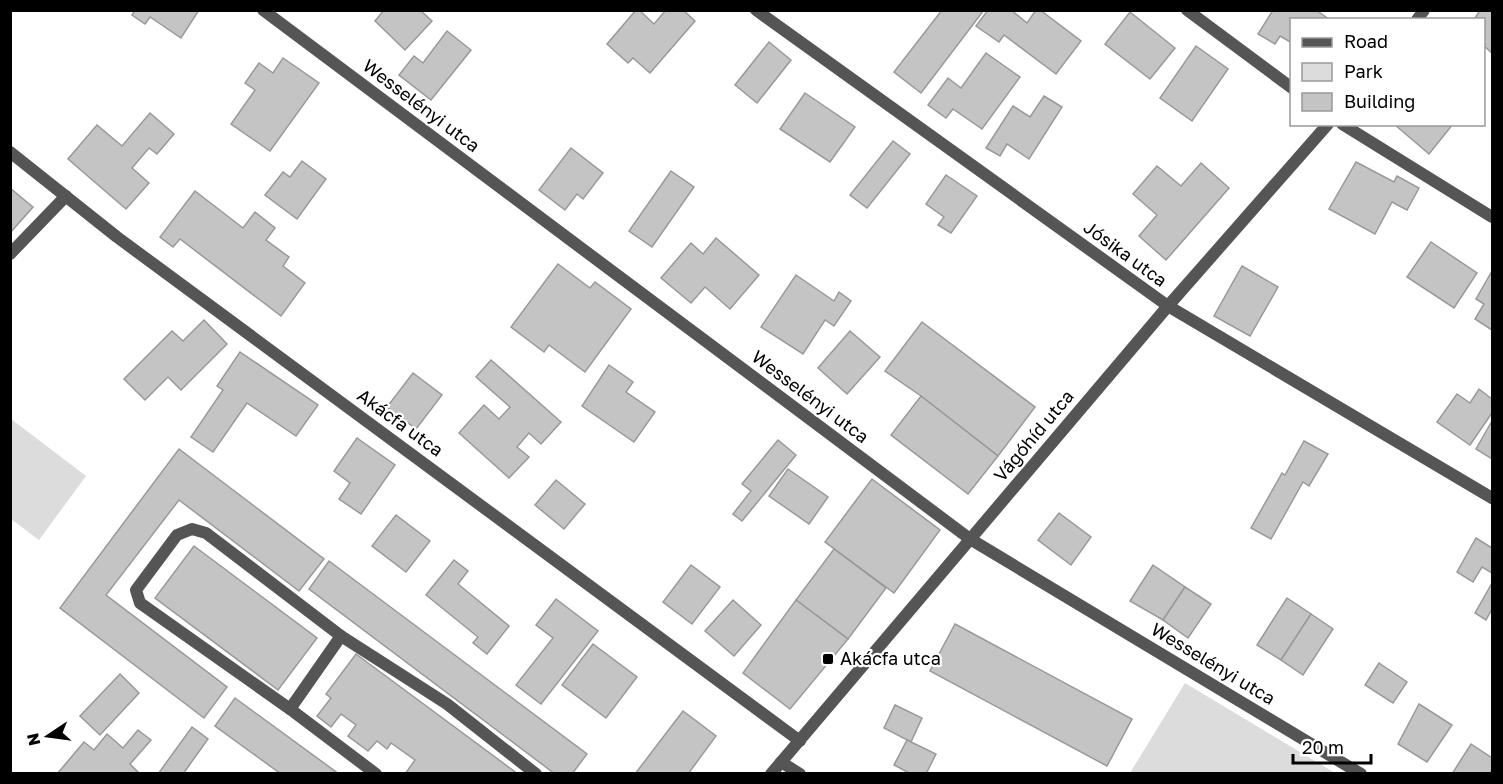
<svg xmlns="http://www.w3.org/2000/svg" width="1503" height="784" font-family="'Golos Text',sans-serif">
<rect width="100%" height="100%" fill="#fff"/>
<g fill="#dcdcdc">
<path d="M11 419 86 476 39 540 11 519Z"/>
<path d="M1185 683 1335 773H1130Z"/>
</g>
<g fill="#c4c4c4" stroke="#999" stroke-width="1.5">
<path d="M135 10H199L181 38 150 17 145 24 132 15Z"/>
<path d="M384 10H420L432 21 405 50 375 21Z"/>
<path d="M636 10H639L654 24 666 10H683L695 21 650 73 633 58 628 63 607 44Z"/>
<path d="M942 10H984L921 93 894 72Z"/>
<path d="M988 10H1011L1027 23 1036 10H1040L1081 41 1056 74 1004 35 999 42 976 26Z"/>
<path d="M1273 10H1316L1330 20H1292V43L1280 36 1275 44 1258 34Z"/>
<path d="M1480 10H1492V53L1484 46V20H1474Z"/>
<path d="M1130 12 1175 48 1150 79 1105 44Z"/>
<path d="M447 31 471 50 431 100 399 75 414 56 423 63Z"/>
<path d="M769 42 791 60 757 103 735 85Z"/>
<path d="M1196 46 1228 69 1192 121 1160 98Z"/>
<path d="M986 53 1020 77 982 129 953 109 946 118 928 105 948 78 961 88Z"/>
<path d="M283 58 319 83 270 151 231 124 255 90 245 83 259 63 273 73Z"/>
<path d="M805 93 855 127 830 162 780 129Z"/>
<path d="M1044 96 1062 107 1029 159 1007 144 1000 156 986 148 1013 106 1030 117Z"/>
<path d="M150 113 174 134 157 154 149 148 132 168 149 183 126 209 68 159 97 125 122 146Z"/>
<path d="M1394 124H1453L1429 154Z"/>
<path d="M893 141 910 154 867 208 850 195Z"/>
<path d="M571 148 603 173 583 199 577 194 565 210 539 190Z"/>
<path d="M302 161 326 179 297 219 265 195 283 172 290 177Z"/>
<path d="M1356 162 1394 182 1397 176 1419 188 1407 210 1392 202 1375 234 1329 209Z"/>
<path d="M1201 163 1229 188 1166 260 1139 236 1157 215 1133 194 1157 166 1181 186Z"/>
<path d="M671 171 694 187 652 247 629 231Z"/>
<path d="M946 175 977 196 951 233 938 225 944 217 926 204Z"/>
<path d="M10 188 33 207 10 233Z"/>
<path d="M195 191 243 228 255 212 275 228 266 240 289 257 283 266 305 283 281 316 180 239 173 247 160 237Z"/>
<path d="M716 238 759 275 730 309 705 287 691 303 661 278 691 243 703 254Z"/>
<path d="M1431 242 1477 273 1454 308 1407 277Z"/>
<path d="M558 264 590 288 595 282 631 309 585 372 549 345 544 352 511 327Z"/>
<path d="M1242 266 1278 287 1250 336 1214 316Z"/>
<path d="M1492 271V330L1475 319 1484 304 1476 299Z"/>
<path d="M796 275 834 301 839 292 851 301 834 326 825 320 803 354 761 327Z"/>
<path d="M204 320 227 344 181 390 168 377 145 400 124 379 172 331 183 341Z"/>
<path d="M922 322 1035 407 998 456 921 396 885 371Z"/>
<path d="M850 331 880 357 847 394 818 368Z"/>
<path d="M240 352 318 405 296 436 247 403 213 452 191 437 223 390 217 386Z"/>
<path d="M491 360 561 422 541 444 529 433 517 447 529 457 509 478 459 433 484 405 499 419 510 407 476 377Z"/>
<path d="M609 365 633 382 626 392 655 412 634 442 582 406Z"/>
<path d="M413 373 442 395 416 429 387 407Z"/>
<path d="M1479 389 1492 399V413L1470 445 1437 422 1457 394 1470 403Z"/>
<path d="M921 396 998 456 968 494 891 435Z"/>
<path d="M1492 421V459L1476 449Z"/>
<path d="M357 438 395 465 361 514 339 499 350 483 334 471Z"/>
<path d="M778 440 796 455 742 521 733 514 751 491 742 484Z"/>
<path d="M1304 441 1328 454 1309 486 1303 482 1271 539 1251 528 1282 473 1285 475Z"/>
<path d="M179 449 324 559 299 591 179 500 106 595 227 687 204 718 60 608Z"/>
<path d="M788 469 828 497 809 524 769 496Z"/>
<path d="M872 479 940 530 894 593 825 542Z"/>
<path d="M556 480 585 504 564 529 535 505Z"/>
<path d="M1059 513 1091 537 1071 565 1038 540Z"/>
<path d="M396 515 430 541 406 572 372 546Z"/>
<path d="M1476 538 1492 548V573L1482 567 1473 582 1457 572Z"/>
<path d="M194 546 317 638 278 690 155 598Z"/>
<path d="M834 549 886 588 848 639 796 600Z"/>
<path d="M454 560 468 571 458 584 509 626 487 654 473 643 478 637 426 595Z"/>
<path d="M329 561 587 754 572 774H555L309 589Z"/>
<path d="M691 565 720 587 692 624 663 602Z"/>
<path d="M1153 565 1185 587 1163 620 1130 601Z"/>
<path d="M1492 583V609L1486 620 1475 613Z"/>
<path d="M1185 587 1211 604 1188 638 1163 620Z"/>
<path d="M1287 598 1311 614 1281 660 1257 645Z"/>
<path d="M556 599 598 631 541 704 516 685 553 638 536 625Z"/>
<path d="M733 600 761 625 734 656 705 631Z"/>
<path d="M796 600 848 639 790 709 743 673Z"/>
<path d="M1311 614 1333 629 1303 675 1281 660Z"/>
<path d="M955 624 1132 719 1107 766 930 671Z"/>
<path d="M593 644 637 677 606 718 562 685Z"/>
<path d="M356 654 518 774H405L415 760 391 743 387 749 377 741 368 751 348 736 356 725 341 714 331 727 317 716 331 698 326 694Z"/>
<path d="M1379 663 1407 682 1393 703 1365 685Z"/>
<path d="M120 674 139 693 100 735 80 716Z"/>
<path d="M235 698 339 774H281L215 726Z"/>
<path d="M1419 704 1452 725 1427 762 1398 744Z"/>
<path d="M895 705 922 718 911 742 884 728Z"/>
<path d="M683 711 716 736 688 774H635Z"/>
<path d="M192 727 208 739 183 774H158Z"/>
<path d="M138 730 151 740 130 764 140 774H57L84 742 94 750 107 734 123 748Z"/>
<path d="M907 740 936 754 926 774H911L894 765Z"/>
<path d="M1471 744 1492 758V769L1490 774H1452Z"/>
</g>
<g fill="none" stroke-linecap="round" stroke-linejoin="round">
<g stroke="#555" stroke-width="12">
<path d="M10 254 66 196"/>
<path d="M290 709 341 636"/>
<path d="M781 762 800 774"/>
<path d="M376 774 290 709 140 603 136 590 177 535 192 529 206 533 341 636 447 704 536 774"/>
</g>
<g stroke="#555" stroke-width="12">
<path d="M263 10 970 539 1361 774"/>
<path d="M756 10 1168 306 1492 498"/>
<path d="M1187 10 1292 88"/>
<path d="M1342 124 1492 217"/>
<path d="M10 152 117 237 800 741"/>
</g>
<g stroke="#555" stroke-width="12">
<path d="M1417 20 1424 10"/>
<path d="M771 774 1168 306 1328 124"/>
</g>
</g>
<rect fill="#000" stroke="#fff" stroke-width="2" x="822" y="653" width="12" height="12" rx="3"/>
<g text-anchor="middle" stroke-width="4.5" stroke-linejoin="round" paint-order="stroke">
<g font-size="18" fill="#000" stroke="#fff">
<text transform="translate(421 106) rotate(37)" y="6">Wesselényi utca</text>
<text transform="translate(1125 254) rotate(36)" y="6">Jósika utca</text>
<text transform="translate(810 397) rotate(37)" y="6">Wesselényi utca</text>
<text transform="translate(400 423) rotate(36)" y="6">Akácfa utca</text>
<text transform="translate(1034 436) rotate(-50)" y="6">Vágóhíd utca</text>
<text transform="translate(1213 664) rotate(31)" y="6">Wesselényi utca</text>
</g>
<g font-size="18" fill="#000" stroke="#fff" text-anchor="start">
<text x="840" y="665">Akácfa utca</text>
</g>
</g>
<rect width="1503" height="784" fill="none" stroke="#000000" stroke-width="24"/>
<rect x="1290" y="18" width="195" height="108" fill="#ffffff" stroke="#999999" stroke-width="1.5"/>
<rect x="1302" y="38" width="30" height="9" fill="#555555" stroke="#999999" stroke-width="1.5"/>
<text x="1344" y="48" font-size="18" fill="#000000">Road</text>
<rect x="1302" y="63" width="30" height="18" fill="#dcdcdc" stroke="#999999" stroke-width="1.5"/>
<text x="1344" y="78" font-size="18" fill="#000000">Park</text>
<rect x="1302" y="93" width="30" height="18" fill="#c4c4c4" stroke="#999999" stroke-width="1.5"/>
<text x="1344" y="108" font-size="18" fill="#000000">Building</text>
<g transform="translate(48 736) rotate(257)" stroke="#ffffff" stroke-width="4.5" paint-order="stroke">
<path d="M0-4.5L10 22L0 15L-10 22Z" fill="#000000"/>
<text y="-9" font-size="16" font-weight="bold" text-anchor="middle" fill="#000000">N</text>
</g>
<path d="M1293 754v9h78v-9" fill="none" stroke="#000000" stroke-width="3"/>
<text x="1302" y="754" font-size="18" fill="#000000" stroke="#ffffff" stroke-width="4.5" paint-order="stroke">20 m</text>
</svg>
